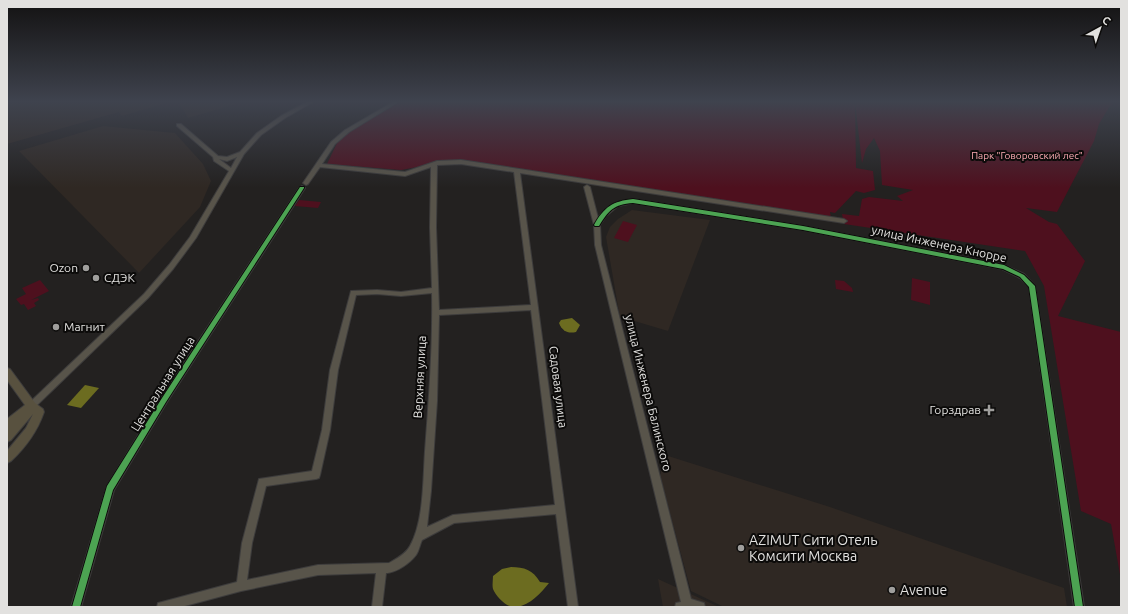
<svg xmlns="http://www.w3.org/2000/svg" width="1128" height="614" font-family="Ubuntu,sans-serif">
<rect width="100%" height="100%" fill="#232120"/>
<g fill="#2f2823">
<path d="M7 102H170L122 116 119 112 7 144Z"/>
<path d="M178 102H243L188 118Z"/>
<path d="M103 126 175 133 203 164 211 181 200 207 139 273 19 151Z"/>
<path d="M632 210 710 220 668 331 631 320 620 318 606 237 610 227 618 219Z"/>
<path d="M665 455 830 507 1064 588 1067 607H724L691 591 660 476Z"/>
<path d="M658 579 719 607H663Z"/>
</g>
<g fill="#4e101e">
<path d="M401 102H1112L1099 124 1094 141 1057 212 1026 208 1049 222 1057 224 1085 261 1058 316 1121 332V580L1111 524 1081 511 1044 286 1025 251 844 224 842 214 859 216 862 199 869 197 903 201 897 196 913 190 882 185 880 151 874 138 866 149 862 163 855 102 856 168 873 171 875 190 864 193 856 191 835 213 830 212 831 218 455 160 401 170 327 164 341 135Z"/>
<path d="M299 200 321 202 318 208 295 206Z"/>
<path d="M623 221 637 225 628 242 614 238Z"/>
<path d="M912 278 930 282V305L911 300Z"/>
<path d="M40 280 49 291 31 300 38 298 39 300 34 303 36 306 28 310 24 304 21 305 16 299 26 294 22 288Z"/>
<path d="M835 280 844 281 852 288 853 292 836 289Z"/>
</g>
<g fill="#6c6c20">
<path d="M572 318 580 325 576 332C568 334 562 331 559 323L561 320Z"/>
<path d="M85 385 99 388 81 408 67 405Z"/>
<path d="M511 567C524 567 533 570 540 582L549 583C541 593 530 605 517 607 508 609 496 597 493 589 492 585 493 580 493 576L502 569Z"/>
</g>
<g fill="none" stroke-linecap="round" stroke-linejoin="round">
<defs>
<g id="minor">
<path d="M307 102H313L285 118 261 135 244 154 196 238 173 269 148 298 34 408 31 409 28 408 27 406 28 404 144 294 169 265 190 237 229 171 214 161 213 157 177 126V124H181L218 156 227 157 240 152 257 133 281 116ZM237 157 231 168 219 159 227 161Z"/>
<path d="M393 102H398L349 132 335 144 322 164 405 172 437 161 461 160 844 219 847 221 844 223 520 173 578 607H568L556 514 454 523 422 540C420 544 419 551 416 555 410 563 396 573 386 573L382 607H372L376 573 318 575 241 591 181 607H157L158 603 162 602 237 582 242 543 259 479 312 471 322 430 330 370 351 291 377 290 401 292 432 288 430 227 431 167 405 176 320 167 308 184 306 185 303 183 331 142 345 130ZM461 164 514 172 531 305 439 310 436 227 437 165ZM432 293C433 345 429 399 425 451 423 480 424 521 410 546 406 554 396 559 389 563L318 565 247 580 252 543 266 486 316 479 319 478 320 475 330 430 338 370 356 295 377 294 401 296ZM531 310 555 505 453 515 427 527 431 491 437 401 439 315Z"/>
<path d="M587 185 590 187 598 218C607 205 618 201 633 199L803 226 1004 265 1024 274 1035 286 1084 607H1074L1029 287 1020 278 1002 269 803 230 633 203 618 206 606 216 600 225 601 245 691 599 704 603 705 607H675L676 603 681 602 595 245 594 225 584 187Z"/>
<path d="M302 186 305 188 167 402 114 490 81 607H71L107 486 161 398 299 188Z"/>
</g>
<path id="major" d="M7 368 10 369 35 403 43 409 44 412C37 432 26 447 11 461L7 463V451L26 428 33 414 11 440 7 442V419L25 405 7 380Z"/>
</defs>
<use href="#minor" stroke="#3d3c3c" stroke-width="2"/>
<use href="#major" stroke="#3d3c3c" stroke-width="2"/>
<use href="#minor" fill="#58544a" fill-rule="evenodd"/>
<use href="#major" fill="#58513f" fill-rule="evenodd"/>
<defs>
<g id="cycleway">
<path d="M300 187H304V188L166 402 113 490 80 607H72L107 486 162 398Z"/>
<path d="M633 199 803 226 1004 265 1024 275 1035 286 1083 607H1075L1029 287 1020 277 1003 269 803 230 633 203C614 204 608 211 599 226H595L594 225C604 207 613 201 633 199Z"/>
</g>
</defs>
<use href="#cycleway" stroke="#0c0b0a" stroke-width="2"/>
<use href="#cycleway" fill="#4ca352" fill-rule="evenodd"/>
</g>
<linearGradient id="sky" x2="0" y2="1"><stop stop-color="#131212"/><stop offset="0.54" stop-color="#3f434e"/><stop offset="1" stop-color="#3f434e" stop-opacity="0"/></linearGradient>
<rect width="1128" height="188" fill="url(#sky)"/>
<g fill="#9f9e9c" stroke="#0c0b0a" stroke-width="1.5">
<circle cx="86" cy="268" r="4"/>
<circle cx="96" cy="278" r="4"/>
<circle cx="56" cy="327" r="4"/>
<path d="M987 404h4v4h4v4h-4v4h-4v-4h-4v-4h4z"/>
<circle cx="741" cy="548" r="4"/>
<circle cx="892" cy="590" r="4"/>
</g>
<g text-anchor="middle" stroke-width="4" stroke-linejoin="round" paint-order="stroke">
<g font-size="10" fill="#fbaab2" stroke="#0c0b0a">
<text x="1027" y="159">Парк "Говоровский лес"</text>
</g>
<g font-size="12" fill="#e2e1df" stroke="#0c0b0a">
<text transform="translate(939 244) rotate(12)" y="4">улица Инженера Кнорре</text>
<text transform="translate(420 377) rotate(-87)" y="4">Верхняя улица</text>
<text transform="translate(163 384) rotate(-58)" y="4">Центральная улица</text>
<text transform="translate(558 387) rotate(83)" y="4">Садовая улица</text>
<text transform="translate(648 393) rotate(76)" y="4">улица Инженера Балинского</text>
</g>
<g font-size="12" fill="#e2e1df" stroke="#0c0b0a" text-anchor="end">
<text x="78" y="272">Ozon</text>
<text x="104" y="282" text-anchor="start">СДЭК</text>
<text x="64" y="331" text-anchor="start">Магнит</text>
<text x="981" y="414">Горздрав</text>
</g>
<g font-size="14" fill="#e2e1df" stroke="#0c0b0a" text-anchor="start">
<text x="749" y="545">AZIMUT Сити Отель<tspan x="749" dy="16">Комсити Москва</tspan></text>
<text x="900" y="595">Avenue</text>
</g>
</g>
<rect width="1128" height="614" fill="none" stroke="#e2e1df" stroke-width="16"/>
<g transform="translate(1100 28) rotate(40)" stroke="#0c0b0a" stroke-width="3" paint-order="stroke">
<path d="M0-3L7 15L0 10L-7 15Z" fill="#e2e1df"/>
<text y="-6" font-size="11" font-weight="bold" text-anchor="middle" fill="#e2e1df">С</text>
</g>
</svg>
